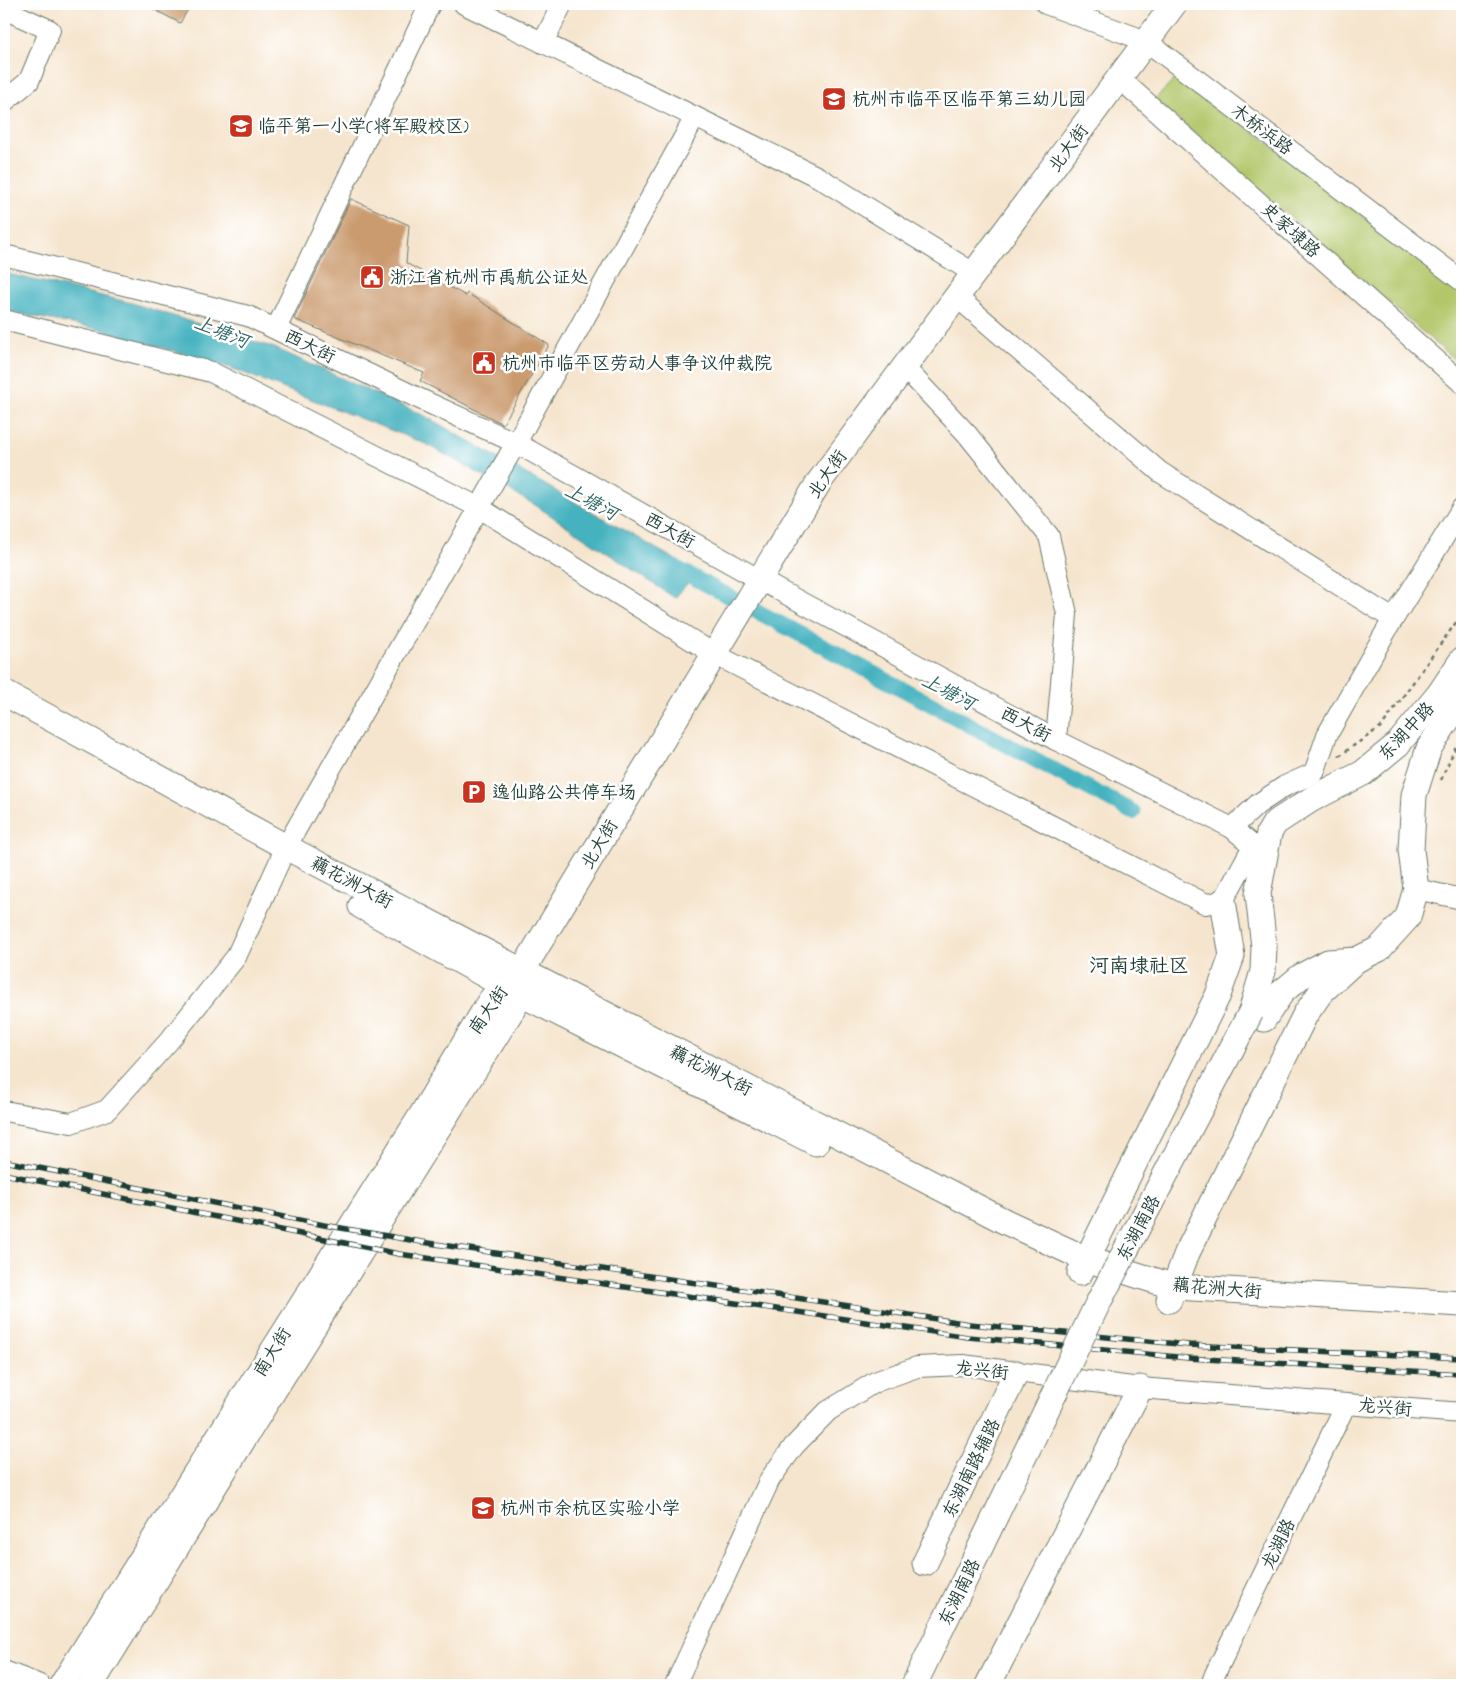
<svg xmlns="http://www.w3.org/2000/svg" width="1466" height="1689" font-family="'Indie Flower','LXGW WenKai TC',sans-serif">
<rect width="100%" height="100%" fill="#fff"/>
<filter id="ink" filterUnits="userSpaceOnUse"><feTurbulence type="fractalNoise" baseFrequency=".02" numOctaves="2"/><feDisplacementMap in="SourceGraphic" scale="10" xChannelSelector="R" yChannelSelector="G"/><feConvolveMatrix kernelMatrix="1 2 1 2 8 2 1 2 1" color-interpolation-filters="sRGB"/></filter>
<filter id="wash" filterUnits="userSpaceOnUse"><feTurbulence type="fractalNoise" baseFrequency=".0096" numOctaves="4" result="noise"/><feDisplacementMap in="SourceGraphic" scale="20" xChannelSelector="R" yChannelSelector="G"/><feGaussianBlur stdDeviation="1.12" result="paint"/><feColorMatrix in="noise" values="0 0 0 0 0 0 0 0 0 0 0 0 0 0 0 0 0 1.4 0 .05"/><feComposite in="paint" operator="in"/></filter>
<g filter="url(#wash)">
<rect width="100%" height="100%" fill="#f6e5ce"/>
<path fill="#b3c76b" stroke="#698250" d="M1180 74 1462 294V366L1155 99Z"/>
<path fill="#44b2c0" stroke="#32787a" d="M4 273 132 303 275 348 425 416 697 572 675 598 535 505 426 444 231 368 103 330 4 311Z"/>
<g fill="none" stroke-linecap="round" stroke-linejoin="round">
<path stroke="#44b2c0" stroke-width="16" d="M674 567 1133 812"/>
</g>
<g id="blocks">
<g fill="#cb9b6f">
<path d="M144 4H191L180 23Z"/>
<path d="M351 199 409 225 406 263 466 296 467 293 549 345 503 424 420 381 424 373 294 319Z"/>
</g>
</g>
</g>
<g filter="url(#ink)">
<use href="#blocks" fill-opacity="0" stroke="#6a786a" stroke-width="1"/>
<g fill="none" stroke-linecap="round" stroke-linejoin="round">
<defs>
<g id="minor">
<path d="M464 4 818 177 975 274"/>
<path d="M1046 4 1146 41 1462 281"/>
<path d="M4 9 50 30 29 81 4 102"/>
<path d="M543 43 562 4"/>
<path d="M1119 78 1462 383"/>
<path d="M4 255 248 316 420 399 516 443 760 580 1056 740 1232 828 1253 846 1223 901 1206 904 714 654 478 507 211 372 4 320"/>
<path d="M958 298 1160 472 1393 619"/>
<path d="M276 329 430 4"/>
<path d="M905 368 967 434 1049 536 1067 614 1056 740"/>
<path d="M1232 828 1258 804 1285 786 1314 773 1327 735 1389 626 1462 508"/>
<path d="M1416 889 1462 899"/>
<path d="M4 1111 71 1123 107 1110 169 1041 236 957 286 847 516 443 695 117"/>
<path d="M4 1671 40 1685"/>
<path d="M675 1685 770 1479 794 1446 828 1411 875 1382 917 1367 963 1365 1140 1388 1462 1413"/>
<path d="M1211 1685 1215 1674 1346 1404"/>
</g>
<g id="major">
<path d="M4 693 286 847 522 971 1006 1222 1086 1259 1175 1287 1462 1304"/>
<path d="M361 906 503 985 816 1143"/>
<path d="M1251 1012 1263 971 1264 947 1258 894 1269 833 1275 823 1312 799 1363 773 1398 744 1440 693 1462 660"/>
<path d="M1264 1019 1282 992 1300 977 1328 962 1356 960 1379 949 1408 917 1416 889 1411 850 1414 795 1429 748 1462 698"/>
<path d="M1080 1273 1218 995 1232 956 1223 901"/>
<path d="M1169 1300 1187 1253 1305 1015 1321 992 1356 960"/>
<path d="M925 1563 1016 1373"/>
<path d="M62 1685 421 1116 490 1001 503 985 522 971 819 482 1174 4"/>
<path d="M91 1685 274 1390 522 994V978"/>
<path d="M988 1685 1140 1388"/>
</g>
</defs>
<use href="#minor" stroke="#6a786a" stroke-width="22"/>
<use href="#major" stroke="#6a786a" stroke-width="27"/>
<g stroke="#6a786a" stroke-width="2.5" stroke-dasharray="4 4" stroke-linecap="butt">
<path d="M1339 756 1382 726 1462 614"/>
<path d="M1441 780 1456 746"/>
</g>
<use href="#minor" stroke="#fff" stroke-width="20"/>
<use href="#major" stroke="#fff" stroke-width="25"/>
<defs>
<g id="rail">
<path d="M4 1161 324 1225 422 1242 970 1324 1189 1345 1462 1358"/>
<path d="M4 1174 399 1254 968 1337 1188 1358 1462 1374"/>
</g>
</defs>
<use href="#rail" stroke="#1f3d34" stroke-width="5.5"/>
<use href="#rail" stroke="#fff" stroke-width="4" stroke-dasharray="11" stroke-linecap="butt"/>
<defs>
<path id="major-bridge" d="M914 1685 1097 1305 1251 1012"/>
</defs>
<use href="#major-bridge" stroke="#6a786a" stroke-width="27" stroke-linecap="butt"/>
<use href="#major-bridge" stroke="#fff" stroke-width="25"/>
</g>
</g>
<defs>
<symbol id="school-square" viewBox="-11 -11 22 22"><rect x="-9" y="-9" width="18" height="18" rx="4" fill="#c8321e" stroke="#fff"/><path d="M0-5L7-2L0 1L-7-2ZM-4 1L0 2.5L4 1V4Q0 6-4 4Z" fill="#fff"/></symbol>
<symbol id="civic-square" viewBox="-11 -11 22 22"><rect x="-9" y="-9" width="18" height="18" rx="4" fill="#c8321e" stroke="#fff"/><path d="M-.6-6.5H3V-4.5H.6V-3L4-1V1h2V6H-6V1h2V-1L-.6-3ZM-1.2 2.5V6h2.4V2.5Z" fill="#fff"/></symbol>
<symbol id="parking-square" viewBox="-11 -11 22 22"><rect x="-9" y="-9" width="18" height="18" rx="4" fill="#c8321e" stroke="#fff"/><path d="M-3.5-5.5H1a3.5 3.5 0 0 1 0 7H-1V5.5H-3.5ZM-1-3.4V-.6H.8a1.4 1.4 0 0 0 0-2.8Z" fill="#fff"/></symbol>
</defs>
<g fill-rule="evenodd">
<use href="#school-square" x="820" y="85" width="28" height="28"/>
<use href="#school-square" x="227" y="112" width="28" height="28"/>
<use href="#civic-square" x="358" y="263" width="28" height="28"/>
<use href="#civic-square" x="470" y="349" width="28" height="28"/>
<use href="#parking-square" x="460" y="778" width="28" height="28"/>
<use href="#school-square" x="469" y="1494" width="28" height="28"/>
</g>
<g text-anchor="middle" stroke-width="5" stroke-linejoin="round" paint-order="stroke">
<g font-size="18" fill="#1f3d34" stroke="#fff" text-anchor="start">
<text x="852" y="105">杭州市临平区临平第三幼儿园</text>
<text x="258" y="132">临平第一小学(将军殿校区)</text>
<text x="390" y="283">浙江省杭州市禹航公证处</text>
<text x="502" y="369">杭州市临平区劳动人事争议仲裁院</text>
<text x="492" y="798">逸仙路公共停车场</text>
<text x="500" y="1514">杭州市余杭区实验小学</text>
</g>
<g font-size="18" fill="#1f3d34" stroke="#fff">
<text transform="translate(1262 129) rotate(37)" y="6">木桥浜路</text>
<text transform="translate(1068 148) rotate(-54)" y="6">北大街</text>
<text transform="translate(1291 230) rotate(42)" y="6">史家埭路</text>
<text transform="translate(310 346) rotate(26)" y="6">西大街</text>
<text transform="translate(827 474) rotate(-55)" y="6">北大街</text>
<text transform="translate(670 530) rotate(29)" y="6">西大街</text>
<text transform="translate(1026 724) rotate(28)" y="6">西大街</text>
<text transform="translate(1406 731) rotate(-47)" y="6">东湖中路</text>
<text transform="translate(599 844) rotate(-59)" y="6">北大街</text>
<text transform="translate(352 882) rotate(28)" y="6">藕花洲大街</text>
<text transform="translate(488 1010) rotate(-55)" y="6">南大街</text>
<text transform="translate(711 1070) rotate(27)" y="6">藕花洲大街</text>
<text transform="translate(1138 1228) rotate(-62)" y="6">东湖南路</text>
<text transform="translate(1217 1288) rotate(5)" y="6">藕花洲大街</text>
<text transform="translate(272 1352) rotate(-58)" y="6">南大街</text>
<text transform="translate(982 1370) rotate(6)" y="6">龙兴街</text>
<text transform="translate(1385 1407) rotate(5)" y="6">龙兴街</text>
<text transform="translate(971 1468) rotate(-64)" y="6">东湖南路辅路</text>
<text transform="translate(1278 1544) rotate(-64)" y="6">龙湖路</text>
<text transform="translate(959 1592) rotate(-64)" y="6">东湖南路</text>
</g>
<g font-size="19" font-style="italic" fill="#2c6665" stroke="#fff">
<text transform="translate(222 331) rotate(22)" y="7">上塘河</text>
<text transform="translate(592 501) rotate(28)" y="7">上塘河</text>
<text transform="translate(949 691) rotate(28)" y="7">上塘河</text>
</g>
<g font-size="20" fill="#1f3d34" stroke="#fff">
<text x="1139" y="972">河南埭社区</text>
</g>
</g>
<rect width="1466" height="1689" fill="none" stroke="#fff" stroke-width="20"/>
</svg>
